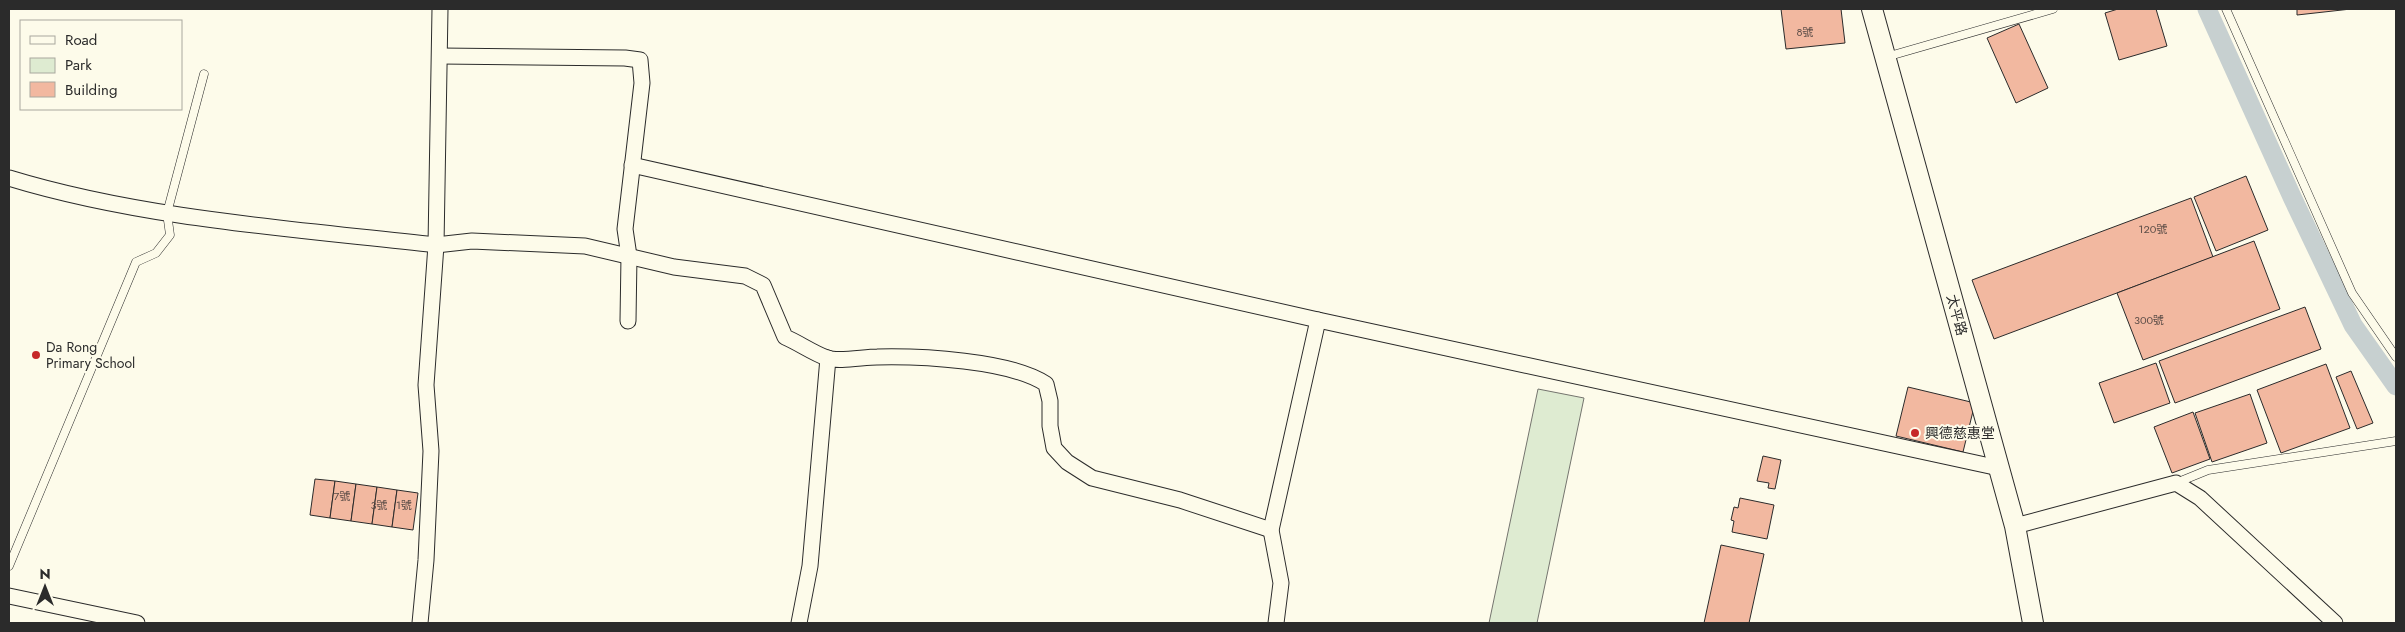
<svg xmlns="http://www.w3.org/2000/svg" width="2405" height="632" font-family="Jost,'Noto Sans TC',sans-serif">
<rect width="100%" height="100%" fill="#fdfbea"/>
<path fill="#deebd1" stroke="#74746e" d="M1538 389 1584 398 1537 623H1489Z"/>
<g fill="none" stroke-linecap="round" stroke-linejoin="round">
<path stroke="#c7d0d0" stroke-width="19" d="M2207 9 2293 199 2353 325 2396 386"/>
</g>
<g fill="#f2b8a0" stroke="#2b2b2b">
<path d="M1781 9H1841L1845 43 1786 49Z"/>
<path d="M2118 9H2156L2167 46 2119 60 2105 13Z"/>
<path d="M2297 9H2351L2297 15Z"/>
<path d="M2019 24 2048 88 2016 103 1987 38Z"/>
<path d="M2246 176 2268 230 2216 251 2194 197Z"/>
<path d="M2191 198 2213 257 1994 339 1972 280Z"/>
<path d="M2254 241 2280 309 2143 360 2117 293Z"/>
<path d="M2305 307 2321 349 2175 403 2159 361Z"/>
<path d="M2156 363 2170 403 2114 423 2099 383Z"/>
<path d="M2326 364 2350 428 2281 453 2257 390Z"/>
<path d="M2351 371 2373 423 2357 429 2336 377Z"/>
<path d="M1908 387 1975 403 1963 452 1896 436Z"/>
<path d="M2250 394 2267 443 2212 462 2195 413Z"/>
<path d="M2193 412 2210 459 2172 473 2154 427Z"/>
<path d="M1763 456 1781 460 1775 489 1768 488 1769 483 1757 481Z"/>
<path d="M315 479 335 481 330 518 310 515Z"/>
<path d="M335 481 356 484 351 521 330 518Z"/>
<path d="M356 484 377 487 372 524 351 521Z"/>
<path d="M377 487 397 490 392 527 372 524Z"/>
<path d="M397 490 418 493 413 530 392 527Z"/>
<path d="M1740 498 1774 505 1767 539 1732 532 1734 521 1731 520 1734 507 1738 508Z"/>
<path d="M1721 545 1764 554 1749 623H1704Z"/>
</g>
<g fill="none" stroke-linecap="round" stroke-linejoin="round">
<defs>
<g id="service">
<path d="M2226 9 2352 293 2396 357"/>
<path d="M1886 57 2053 9"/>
<path d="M2176 483 2208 470 2396 441"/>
<path d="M9 566 136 262 156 253 170 235 167 213 204 74"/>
</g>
<g id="minor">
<path d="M440 56 625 58 640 60 642 83 625 229 629 256 628 321"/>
<path d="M632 165 1318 320 1999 468"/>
<path d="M9 178C143 219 296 229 436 245L472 241 585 246 674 267 745 276 763 285 785 337C799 343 813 353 827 358 838 362 864 357 877 357 920 356 1010 360 1046 384L1050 401V426L1054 448 1067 462 1092 478 1180 500 1271 530"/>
<path d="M2015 526 2176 483 2200 498 2335 623"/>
<path d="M9 596 137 623"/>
<path d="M420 623 426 560 431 451 426 385 436 245 440 9"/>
<path d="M799 623 810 566 828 358"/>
<path d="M1276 623 1281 583 1271 530 1318 320"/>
</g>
<path id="tertiary" d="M1872 9 2015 526 2033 623"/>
</defs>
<use href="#service" stroke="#2b2b2b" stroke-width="9"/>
<use href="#minor" stroke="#2b2b2b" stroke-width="17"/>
<use href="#tertiary" stroke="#2b2b2b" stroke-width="22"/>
<use href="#service" stroke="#fdfbea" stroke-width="8"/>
<use href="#minor" stroke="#fdfbea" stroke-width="15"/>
<use href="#tertiary" stroke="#fdfbea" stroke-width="20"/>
</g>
<g fill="#c62828" stroke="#fdfbea" stroke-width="2">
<circle cx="36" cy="355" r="5"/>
<circle cx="1915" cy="433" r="5"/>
</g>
<g text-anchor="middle" stroke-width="4" stroke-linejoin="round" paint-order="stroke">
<g font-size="11" fill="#5d4e48">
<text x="1805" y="36">8號</text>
<text x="2153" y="233">120號</text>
<text x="2149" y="324">300號</text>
<text x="342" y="500">7號</text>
<text x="379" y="509">3號</text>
<text x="404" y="509">1號</text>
</g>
<g font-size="14" fill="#2b2b2b" stroke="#fdfbea">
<text transform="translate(1957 315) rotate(75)" y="5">太平路</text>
</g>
<g font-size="14" fill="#2b2b2b" stroke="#fdfbea" text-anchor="start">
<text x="46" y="352">Da Rong<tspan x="46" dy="16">Primary School</tspan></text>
<text x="1925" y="438">興德慈惠堂</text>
</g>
</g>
<rect width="2405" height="632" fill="none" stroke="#2b2b2b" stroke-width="20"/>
<rect x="20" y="20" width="162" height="90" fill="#fdfbea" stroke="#a9a89e"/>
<rect x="30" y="36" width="25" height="8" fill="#fdfbea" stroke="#a9a89e"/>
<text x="65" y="45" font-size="15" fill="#2b2b2b">Road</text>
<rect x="30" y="58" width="25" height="15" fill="#deebd1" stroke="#a9a89e"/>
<text x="65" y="70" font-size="15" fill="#2b2b2b">Park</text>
<rect x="30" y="82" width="25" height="15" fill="#f2b8a0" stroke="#a9a89e"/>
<text x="65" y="95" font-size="15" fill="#2b2b2b">Building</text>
<g transform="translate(45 587)" stroke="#fdfbea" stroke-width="4" paint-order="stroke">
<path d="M0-4L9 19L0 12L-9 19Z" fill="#2b2b2b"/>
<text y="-8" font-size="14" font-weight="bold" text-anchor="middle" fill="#2b2b2b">N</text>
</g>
</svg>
